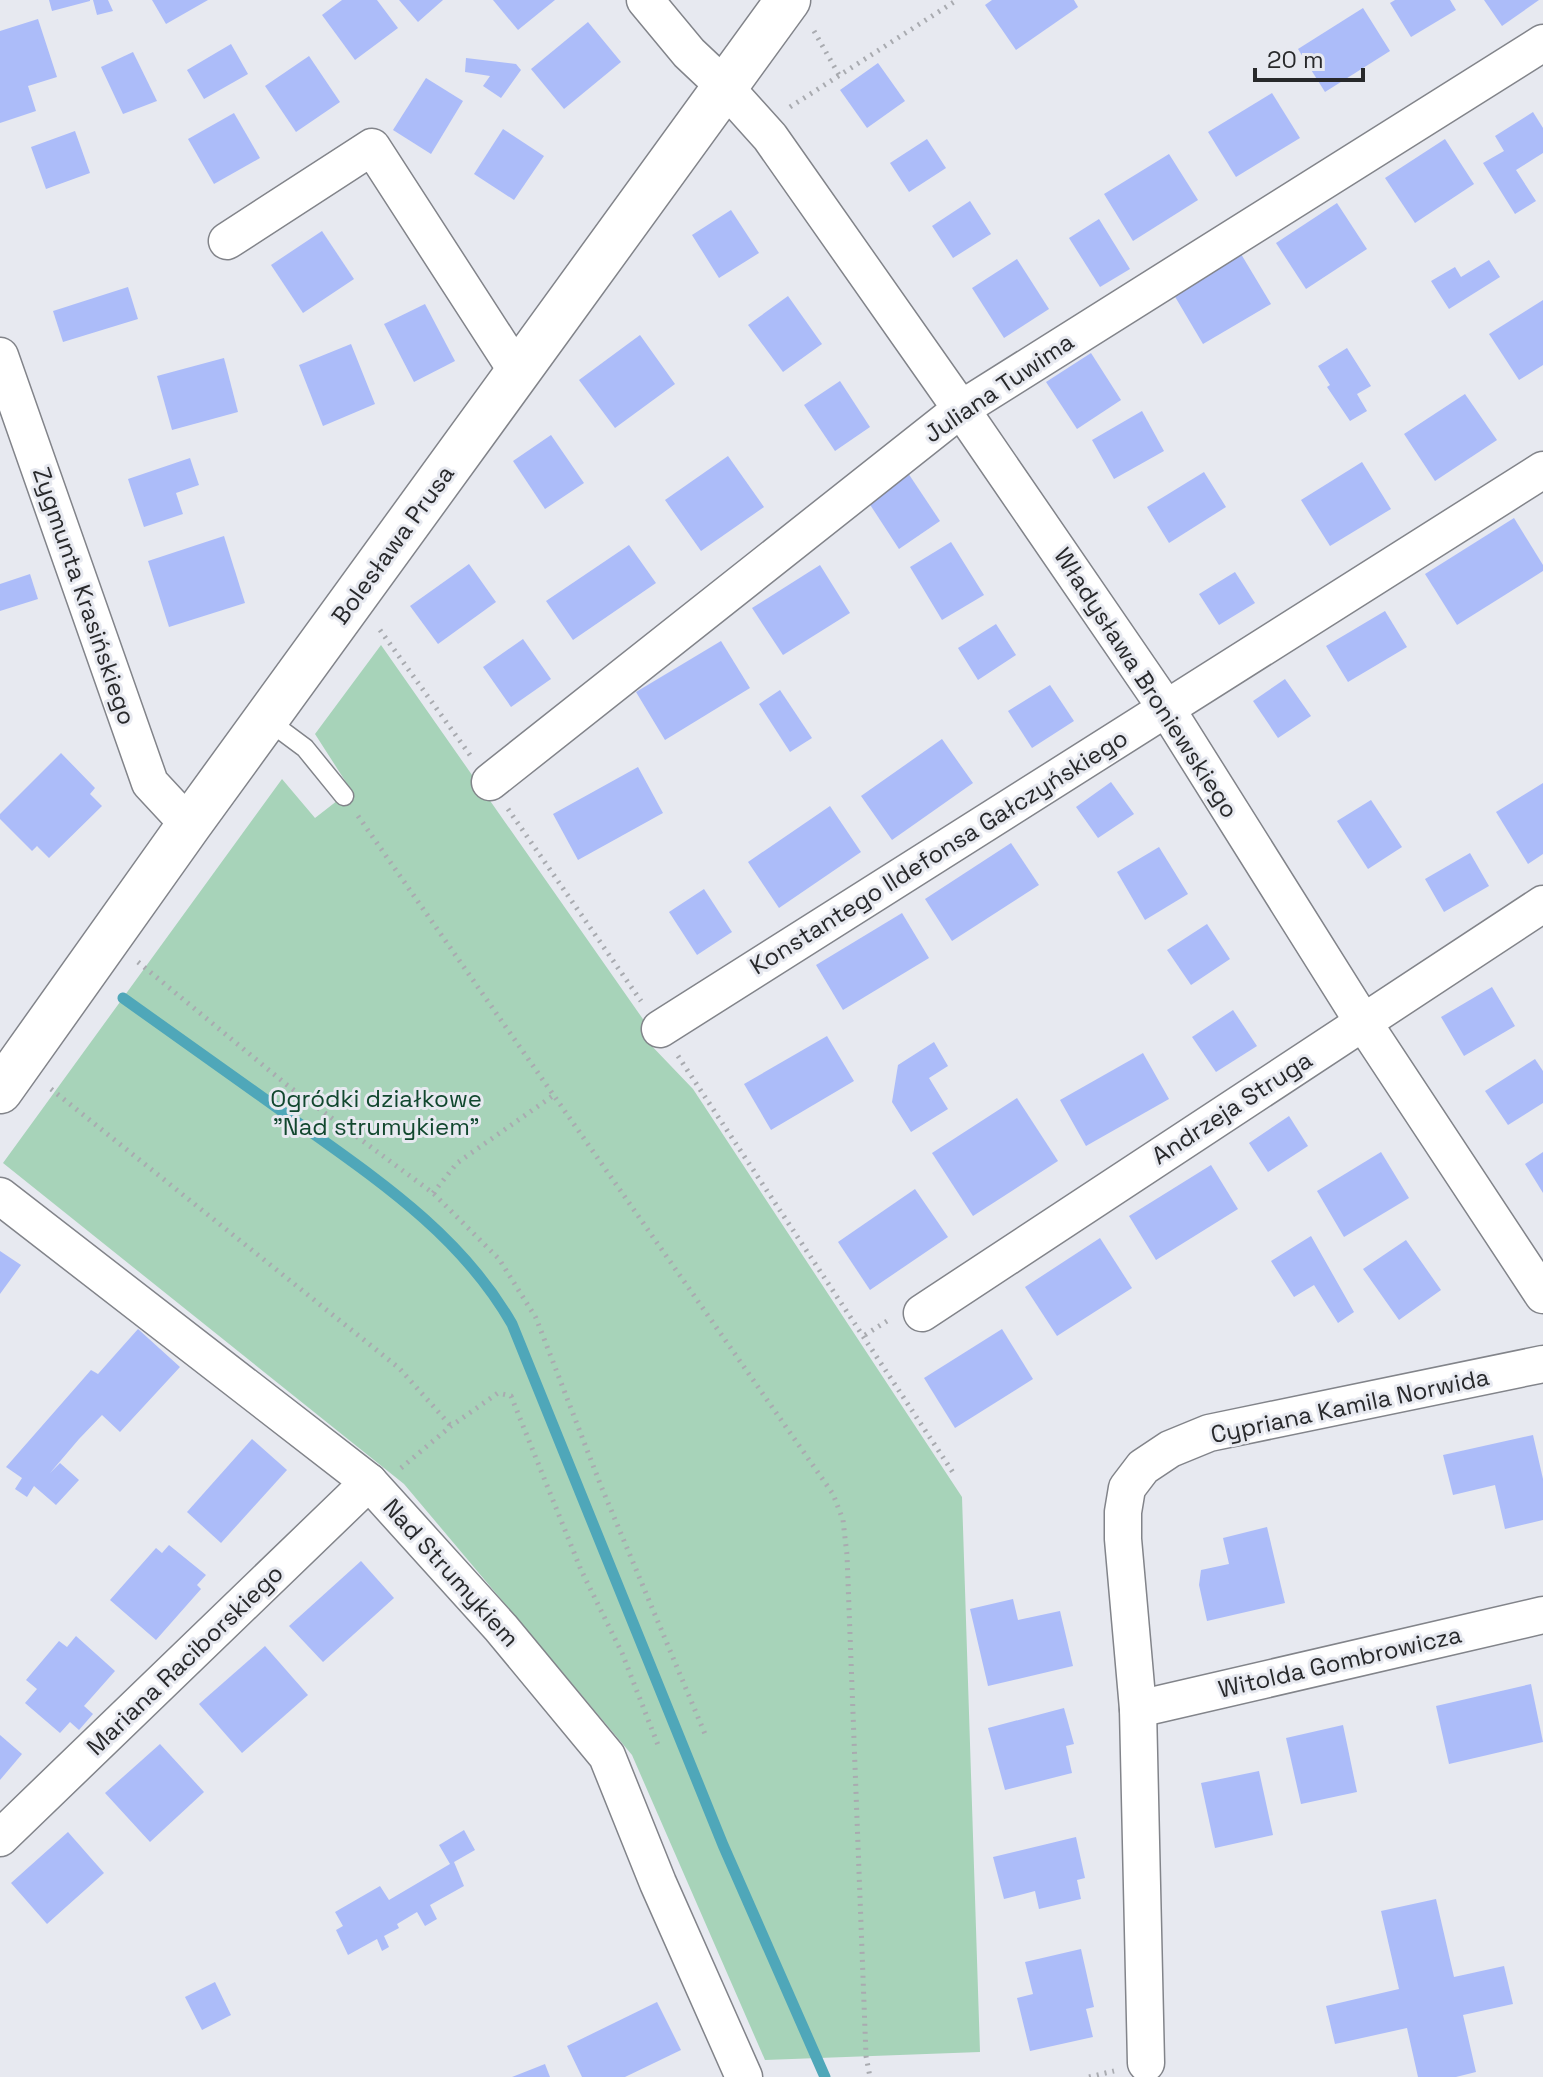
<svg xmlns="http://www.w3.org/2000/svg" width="1543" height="2077" font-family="'Space Grotesk',sans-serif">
<rect width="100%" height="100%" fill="#e7e9f0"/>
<path fill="#a7d3b9" d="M381 645 652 1032 647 1041 693 1089 962 1497 980 2052 765 2060 632 1755 404 1484 3 1163 282 779 315 818 351 790 315 734Z"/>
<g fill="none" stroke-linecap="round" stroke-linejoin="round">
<path stroke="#4fa7b9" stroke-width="11" d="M123 998C181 1039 239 1080 297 1122 378 1180 461 1235 512 1324L723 1845 825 2077"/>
</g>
<g fill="#acbcf9">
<path d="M49 0H90V1L52 11Z"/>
<path d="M93 0H108L113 11 97 15Z"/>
<path d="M152 0H208L166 24Z"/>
<path d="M342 0H377L398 28 355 60 322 15Z"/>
<path d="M399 0H443L418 22Z"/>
<path d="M493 0H555L518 30Z"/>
<path d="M992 0H1074L1078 7 1016 50 985 5Z"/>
<path d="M1395 0H1450L1456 10 1411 37 1390 3Z"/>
<path d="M1484 0H1539L1502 26Z"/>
<path d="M1363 8 1390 51 1325 92 1298 49Z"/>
<path d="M38 19 57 77 28 86 36 111 0 123V31Z"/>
<path d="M588 22 621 62 564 109 531 69Z"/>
<path d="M231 44 248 74 204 99 187 70Z"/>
<path d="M133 52 157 101 123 114 101 67Z"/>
<path d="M309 56 340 102 296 132 265 86Z"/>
<path d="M466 58 516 64 521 70 501 98 483 86 490 76 465 72Z"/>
<path d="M878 63 905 101 867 128 840 90Z"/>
<path d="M426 78 463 101 431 154 393 130Z"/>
<path d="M1272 93 1300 138 1236 177 1208 132Z"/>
<path d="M1533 112 1543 128V153L1516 170 1536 201 1515 214 1483 163 1504 151 1495 136Z"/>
<path d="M234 113 260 158 214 184 188 139Z"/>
<path d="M503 129 544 156 514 200 474 174Z"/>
<path d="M75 131 90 173 46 189 31 147Z"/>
<path d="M927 139 946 168 909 192 890 163Z"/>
<path d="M1445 139 1474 184 1415 223 1385 178Z"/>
<path d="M1169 154 1198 200 1133 241 1104 194Z"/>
<path d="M970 201 991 234 953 258 932 226Z"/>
<path d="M1337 203 1367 249 1306 289 1276 243Z"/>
<path d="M731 210 759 253 719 278 692 235Z"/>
<path d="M1099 219 1130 269 1100 287 1069 238Z"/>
<path d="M322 231 354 279 303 313 271 265Z"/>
<path d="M1241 254 1271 304 1203 344 1174 295Z"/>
<path d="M1017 259 1049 309 1004 338 972 288Z"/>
<path d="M1489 260 1500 277 1449 309 1431 281 1455 267 1461 277Z"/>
<path d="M128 287 138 319 63 342 53 311Z"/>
<path d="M788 296 822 344 783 372 748 325Z"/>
<path d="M1543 300V365L1519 380 1489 334Z"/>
<path d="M425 304 455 361 414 382 384 324Z"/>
<path d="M640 335 675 384 615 428 579 380Z"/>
<path d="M351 344 375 404 323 426 299 365Z"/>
<path d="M1347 348 1371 386 1357 394 1367 411 1350 421 1327 387 1330 385 1318 366Z"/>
<path d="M1091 353 1121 400 1077 429 1046 382Z"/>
<path d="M224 358 238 412 172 430 157 376Z"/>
<path d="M840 381 870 427 835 451 804 405Z"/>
<path d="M1465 394 1497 440 1435 481 1404 434Z"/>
<path d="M1142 411 1164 451 1114 479 1092 440Z"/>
<path d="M551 435 584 483 545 509 513 461Z"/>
<path d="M728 456 764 507 701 551 665 500Z"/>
<path d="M190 458 199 485 176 493 183 514 144 527 128 479Z"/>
<path d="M1362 462 1391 509 1330 546 1301 500Z"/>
<path d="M1204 472 1226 507 1169 543 1147 507Z"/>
<path d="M908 473 940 521 899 549 867 500Z"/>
<path d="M1514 518 1543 565V571L1457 625 1425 574Z"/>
<path d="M224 536 245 603 169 627 148 561Z"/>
<path d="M951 542 984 595 942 620 910 567Z"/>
<path d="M629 545 656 583 573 640 546 601Z"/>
<path d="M469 564 496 602 438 644 410 606Z"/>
<path d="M820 565 850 613 783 655 752 608Z"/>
<path d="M1235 572 1255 603 1219 625 1199 594Z"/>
<path d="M30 574 38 599 0 611V584Z"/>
<path d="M1385 611 1407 647 1348 682 1326 646Z"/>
<path d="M996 624 1016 655 978 680 958 648Z"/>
<path d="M523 639 551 679 511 707 483 667Z"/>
<path d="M721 641 750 688 665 740 636 692Z"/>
<path d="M1285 679 1311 716 1278 738 1253 701Z"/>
<path d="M1050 685 1074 721 1032 748 1008 711Z"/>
<path d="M780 690 812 738 790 752 759 704Z"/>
<path d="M942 739 973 783 892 840 861 796Z"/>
<path d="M61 753 95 788 90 794 102 806 49 858 37 846 32 851 0 819V814Z"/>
<path d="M638 767 663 813 578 860 553 814Z"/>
<path d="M1111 782 1134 814 1098 838 1076 807Z"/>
<path d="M1543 783V854L1528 864 1496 812Z"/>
<path d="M1371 800 1402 847 1368 869 1337 821Z"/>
<path d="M830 806 861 852 779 908 748 862Z"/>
<path d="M1011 843 1039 885 952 941 925 899Z"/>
<path d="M1159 847 1188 894 1145 920 1117 872Z"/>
<path d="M1470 853 1489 886 1444 912 1425 879Z"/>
<path d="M704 889 732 932 697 955 669 912Z"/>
<path d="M902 913 929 958 843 1010 816 965Z"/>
<path d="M1207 924 1230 959 1191 985 1167 950Z"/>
<path d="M1492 987 1515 1026 1464 1056 1441 1017Z"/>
<path d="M1233 1010 1257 1046 1216 1072 1192 1037Z"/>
<path d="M827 1036 854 1081 771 1130 744 1084Z"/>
<path d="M934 1042 948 1066 929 1078 948 1109 911 1132 892 1102 898 1065Z"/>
<path d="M1143 1053 1169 1099 1086 1146 1060 1100Z"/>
<path d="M1535 1059 1543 1071V1103L1508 1125 1485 1091Z"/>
<path d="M1017 1098 1058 1161 973 1216 932 1153Z"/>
<path d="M1289 1116 1308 1146 1268 1172 1249 1143Z"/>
<path d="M1381 1152 1409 1198 1344 1237 1317 1191Z"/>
<path d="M1543 1152V1193L1525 1164Z"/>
<path d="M1211 1165 1238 1209 1156 1260 1129 1216Z"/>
<path d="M915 1189 948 1237 870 1290 838 1242Z"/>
<path d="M1311 1236 1354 1312 1338 1323 1314 1285 1294 1297 1271 1261Z"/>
<path d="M1100 1238 1132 1288 1057 1336 1025 1287Z"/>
<path d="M1406 1240 1441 1290 1399 1320 1363 1269Z"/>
<path d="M0 1251 21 1265 0 1294Z"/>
<path d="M138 1329 180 1367 120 1432 102 1415 79 1439 50 1473 60 1463 79 1480 56 1505 34 1486 27 1497 15 1489 22 1478 6 1467 91 1370 98 1374Z"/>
<path d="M1002 1329 1033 1379 955 1428 924 1378Z"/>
<path d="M1533 1435 1543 1479V1520L1505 1529 1495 1485 1453 1495 1443 1455Z"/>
<path d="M252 1439 287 1470 221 1543 187 1512Z"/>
<path d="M1267 1527 1285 1603 1207 1621 1199 1585 1201 1570 1229 1564 1223 1538Z"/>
<path d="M169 1545 206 1575 197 1585 201 1589 156 1640 110 1600 156 1548 162 1553Z"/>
<path d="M361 1561 394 1598 323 1662 289 1626Z"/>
<path d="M1013 1599 1018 1620 1060 1611 1073 1666 988 1686 970 1609Z"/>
<path d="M76 1636 115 1671 84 1706 93 1714 79 1730 70 1722 60 1733 25 1703 37 1689 26 1680 59 1641 67 1647Z"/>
<path d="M265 1646 308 1695 242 1753 199 1704Z"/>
<path d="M1531 1684 1543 1742 1449 1764 1436 1706Z"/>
<path d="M1064 1708 1074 1744 1066 1746 1072 1773 1005 1790 988 1728Z"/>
<path d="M1343 1725 1357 1792 1301 1804 1286 1738Z"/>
<path d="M0 1735 22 1754 0 1780Z"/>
<path d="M160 1744 204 1792 150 1842 105 1793Z"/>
<path d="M1259 1771 1273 1835 1215 1848 1201 1783Z"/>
<path d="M464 1830 475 1850 454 1862 464 1886 430 1905 437 1919 425 1926 417 1912 397 1924 399 1928 384 1936 389 1947 382 1951 377 1939 348 1955 336 1930 343 1926 335 1912 380 1886 389 1900 450 1864 439 1845Z"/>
<path d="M68 1832 104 1873 47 1924 11 1883Z"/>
<path d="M1076 1837 1085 1878 1077 1880 1081 1899 1039 1909 1035 1891 1004 1899 993 1857Z"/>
<path d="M1436 1899 1454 1977 1504 1966 1513 2004 1463 2015 1476 2072 1456 2077H1418L1407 2028 1335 2044 1326 2006 1399 1989 1381 1911Z"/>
<path d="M1081 1949 1094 2007 1086 2009 1093 2037 1030 2051 1017 1998 1033 1994 1025 1962Z"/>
<path d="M215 1982 231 2015 202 2030 185 1997Z"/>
<path d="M657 2002 681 2050 625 2077H582L567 2046Z"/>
<path d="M545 2064 550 2077H512Z"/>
</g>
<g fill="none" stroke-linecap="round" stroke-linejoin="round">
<defs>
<path id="service" d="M266 719 305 748 344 796"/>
<g id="minor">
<path d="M645 0 689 53 725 87 770 137 961 409 1166 708 1363 1022 1543 1295"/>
<path d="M227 241 372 147 518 373"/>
<path d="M0 356 150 783 189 825"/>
<path d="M490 782 961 409 1543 43"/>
<path d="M660 1029 1543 470"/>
<path d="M0 1196 369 1482 501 1628 607 1756 658 1883 744 2077"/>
<path d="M922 1313 1543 904"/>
<path d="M1138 1709 1543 1615"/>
<path d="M0 1838 369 1482"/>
<path d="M1146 2063 1138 1709 1123 1539V1512L1127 1488 1143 1467 1170 1449 1209 1433 1543 1364"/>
</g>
<path id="tertiary" d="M0 1091 189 825 788 0"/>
</defs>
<use href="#service" stroke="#82848a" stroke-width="21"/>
<use href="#minor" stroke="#82848a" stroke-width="39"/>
<use href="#tertiary" stroke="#82848a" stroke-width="47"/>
<g stroke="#a9abb0" stroke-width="5" stroke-dasharray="2 6" stroke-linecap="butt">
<path d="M814 31 839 75"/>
<path d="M790 107 957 0"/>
<path d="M380 630 470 755"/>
<path d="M508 809 641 1001"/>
<path d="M358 816 833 1494 843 1520 847 1555 866 2056 870 2077"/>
<path d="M138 962 287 1085 433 1193 499 1259 536 1318 601 1486 705 1734"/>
<path d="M678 1056 954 1474"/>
<path d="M51 1089 399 1368 451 1426"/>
<path d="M433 1193 457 1163 554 1095"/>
<path d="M865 1335 887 1321"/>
<path d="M401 1468 451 1426 498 1393 511 1396 581 1570 622 1653 658 1745"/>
<path d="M1089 2077 1114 2071"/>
</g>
<use href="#service" stroke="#fff" stroke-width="18"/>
<use href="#minor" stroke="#fff" stroke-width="36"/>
<use href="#tertiary" stroke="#fff" stroke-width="44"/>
</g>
<g text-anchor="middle" stroke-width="6" stroke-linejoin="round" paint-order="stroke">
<g font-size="24" fill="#28292b" stroke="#e7e9f0">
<text transform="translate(999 388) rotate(-34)" y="8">Juliana Tuwima</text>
<text transform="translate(393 545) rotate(-54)" y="8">Bolesława Prusa</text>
<text transform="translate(84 596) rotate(71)" y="8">Zygmunta Krasińskiego</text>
<text transform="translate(1146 683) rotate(57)" y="8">Władysława Broniewskiego</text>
<text transform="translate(939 852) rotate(-32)" y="8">Konstantego Ildefonsa Gałczyńskiego</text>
<text transform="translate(1232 1108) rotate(-33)" y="8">Andrzeja Struga</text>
<text transform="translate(1350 1406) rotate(-12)" y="8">Cypriana Kamila Norwida</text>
<text transform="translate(451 1573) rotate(48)" y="8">Nad Strumykiem</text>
<text transform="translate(185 1660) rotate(-44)" y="8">Mariana Raciborskiego</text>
<text transform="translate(1340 1662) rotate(-13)" y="8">Witolda Gombrowicza</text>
</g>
<g font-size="24" fill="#11472e" stroke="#e7e9f0">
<text x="376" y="1107">Ogródki działkowe<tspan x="376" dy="28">"Nad strumykiem"</tspan></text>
</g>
</g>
<path d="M1255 68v12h108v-12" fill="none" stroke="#28292b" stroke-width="4"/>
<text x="1267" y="68" font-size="24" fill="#28292b" stroke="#e7e9f0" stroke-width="6" paint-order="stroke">20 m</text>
</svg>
